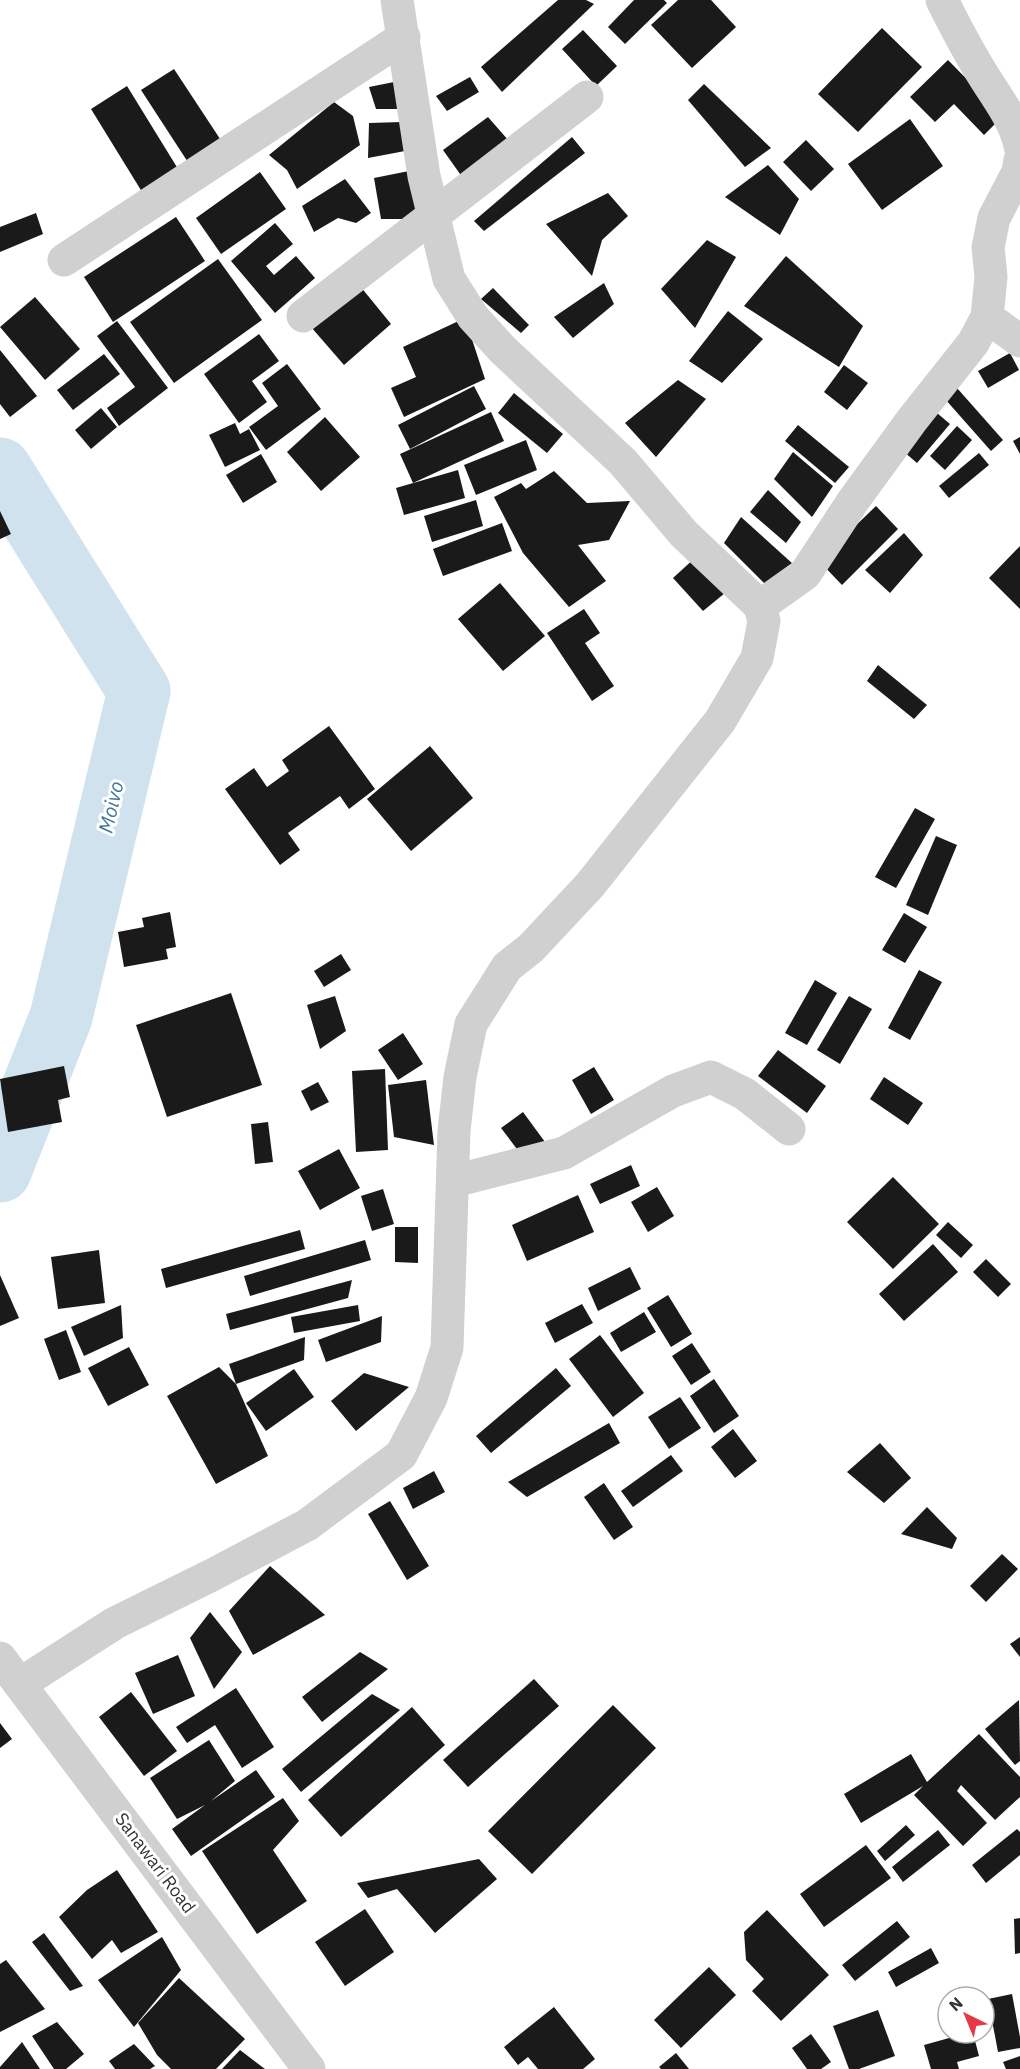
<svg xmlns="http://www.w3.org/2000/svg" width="1020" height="2069" font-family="'IBM Plex Sans',sans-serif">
<rect width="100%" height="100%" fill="#fff"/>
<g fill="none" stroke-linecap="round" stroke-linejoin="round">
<path stroke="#cfe2ee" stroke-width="63" d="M0 469 139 691 61 1017 0 1171"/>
</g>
<g fill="#1a1a1a">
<path d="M558 0H586L594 4 502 92 481 67Z"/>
<path d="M634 0H664L667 3 625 44 608 27Z"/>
<path d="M678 0H711L736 27 692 68 651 25Z"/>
<path d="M882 28 922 67 858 132 818 94Z"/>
<path d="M583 30 617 66 596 86 562 49Z"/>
<path d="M948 60 1003 116 984 135 954 104 935 122 910 97Z"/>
<path d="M174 69 228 151 195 173 141 90Z"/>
<path d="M470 77 479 92 447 111 436 96Z"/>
<path d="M394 82 399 109H376L369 87Z"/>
<path d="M704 84 771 148 745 167 688 100Z"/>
<path d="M127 86 183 177 147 200 91 109Z"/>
<path d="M334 102 353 116 360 145 297 189 287 170 269 155Z"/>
<path d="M488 117 509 141 465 181 443 150Z"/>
<path d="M910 119 943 166 882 210 848 164Z"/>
<path d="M402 122 405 151 368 158 369 123Z"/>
<path d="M572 137 585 153 484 231 474 221Z"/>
<path d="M806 140 834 169 811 191 783 162Z"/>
<path d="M768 165 799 199 780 235 725 197Z"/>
<path d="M409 171 421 219H381L374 178Z"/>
<path d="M260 172 286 209 221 254 196 218Z"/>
<path d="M345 179 371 213 356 223 338 218 314 232 302 206Z"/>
<path d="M608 193 628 216 602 240 592 276 546 224Z"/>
<path d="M36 213 43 234 0 252V227Z"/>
<path d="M176 217 205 261 113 322 84 277Z"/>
<path d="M275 223 293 244 266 266 274 275 296 256 315 278 275 313 231 261Z"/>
<path d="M707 240 736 257 695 328 661 289Z"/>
<path d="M786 256 863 326 839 367 744 306Z"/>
<path d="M218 259 262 320 174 383 130 322Z"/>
<path d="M604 283 614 304 573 338 554 317Z"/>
<path d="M360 286 391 324 344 365 311 327Z"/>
<path d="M493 288 529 325 521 333 481 299Z"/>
<path d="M35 297 80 349 45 380 0 327Z"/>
<path d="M728 311 763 339 722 383 689 361Z"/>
<path d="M465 318 485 379 404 417 391 388 416 377 403 347Z"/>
<path d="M117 321 168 388 119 426 107 408 135 387 97 336Z"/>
<path d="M259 334 279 361 252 381 267 402 239 423 204 374Z"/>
<path d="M0 350 37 396 10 417 0 404Z"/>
<path d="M1010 353 1019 370 988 388 978 371Z"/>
<path d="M104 354 120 374 73 410 57 390Z"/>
<path d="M287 364 321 409 266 450 249 427 278 406 262 383Z"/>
<path d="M844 365 868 383 847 410 824 392Z"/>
<path d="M678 380 706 399 656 457 625 423Z"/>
<path d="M474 386 486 409 410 449 398 425Z"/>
<path d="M957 388 1003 440 991 451 945 399Z"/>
<path d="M514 393 563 434 547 453 498 413Z"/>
<path d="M101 408 117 427 91 449 75 430Z"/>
<path d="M491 412 504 441 413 483 400 454Z"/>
<path d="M937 413 950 424 917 463 903 451Z"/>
<path d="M325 417 360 457 321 491 287 452Z"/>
<path d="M235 423 240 434 249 429 260 450 225 467 209 435Z"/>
<path d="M798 425 849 467 835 483 785 441Z"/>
<path d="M957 426 972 440 945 470 930 456Z"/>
<path d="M1020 437V454L1013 441Z"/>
<path d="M526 440 537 470 476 495 464 465Z"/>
<path d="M793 452 833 486 812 517 774 479Z"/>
<path d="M979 453 989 465 949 498 939 486Z"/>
<path d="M261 454 277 482 243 503 226 475Z"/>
<path d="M458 470 465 498 404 515 396 488Z"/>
<path d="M554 471 587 503 630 501 609 540 578 545 606 581 569 607 523 553 494 497 521 483 526 489Z"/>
<path d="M768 490 801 522 786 543 750 512Z"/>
<path d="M476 500 483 526 432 542 424 516Z"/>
<path d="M876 506 898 529 842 585 819 561Z"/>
<path d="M0 511 11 534 0 539Z"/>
<path d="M741 517 793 564 769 588 724 543Z"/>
<path d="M502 523 512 551 443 576 433 549Z"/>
<path d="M904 533 923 555 890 593 865 570Z"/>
<path d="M1020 546V609L989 578Z"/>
<path d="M697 556 725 593 703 611 673 578Z"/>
<path d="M500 583 545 636 503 671 458 619Z"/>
<path d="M584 609 600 633 585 643 614 686 592 701 547 633Z"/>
<path d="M878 665 927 705 914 719 867 681Z"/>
<path d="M329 726 375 789 349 809 340 796 288 833 300 850 280 865 225 789 254 768 267 787 289 771 282 760Z"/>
<path d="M430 746 473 798 411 851 367 799Z"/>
<path d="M915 808 935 819 896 888 875 877Z"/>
<path d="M936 836 957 845 928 915 906 905Z"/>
<path d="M170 912 176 947 166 949 168 959 124 967 118 932 144 927 142 918Z"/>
<path d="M904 913 927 927 905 963 882 950Z"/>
<path d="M341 954 351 970 324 987 314 971Z"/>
<path d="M919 970 942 982 910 1040 888 1028Z"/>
<path d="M815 980 837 993 807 1045 785 1033Z"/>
<path d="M231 993 262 1085 167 1117 136 1025Z"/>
<path d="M335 996 346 1031 320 1049 307 1005Z"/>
<path d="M849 996 872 1009 840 1064 817 1050Z"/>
<path d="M403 1033 423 1064 398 1080 378 1050Z"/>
<path d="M778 1050 826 1086 807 1113 758 1076Z"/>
<path d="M64 1066 70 1097 58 1100 62 1122 8 1132 0 1079Z"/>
<path d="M594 1067 614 1100 591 1114 572 1080Z"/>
<path d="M385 1069 388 1150 356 1152 352 1071Z"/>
<path d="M884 1077 923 1103 908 1125 870 1099Z"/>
<path d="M426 1080 434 1145 394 1137 388 1085Z"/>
<path d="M318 1082 329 1102 311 1111 301 1091Z"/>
<path d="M523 1112 545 1142 523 1157 501 1128Z"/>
<path d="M268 1122 273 1162 255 1164 251 1124Z"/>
<path d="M339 1149 360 1188 320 1210 298 1171Z"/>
<path d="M631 1165 640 1186 600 1204 590 1184Z"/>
<path d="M893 1177 939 1224 893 1269 847 1222Z"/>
<path d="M657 1187 674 1216 648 1232 631 1202Z"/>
<path d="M383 1189 394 1224 372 1231 361 1196Z"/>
<path d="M578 1195 594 1232 527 1261 512 1225Z"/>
<path d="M948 1222 973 1245 961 1258 936 1235Z"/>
<path d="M395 1227H418V1263L395 1262Z"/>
<path d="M300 1230 305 1249 166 1288 161 1269Z"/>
<path d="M365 1240 371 1260 250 1296 244 1276Z"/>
<path d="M933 1244 958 1272 904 1321 879 1294Z"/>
<path d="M99 1250 105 1303 58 1309 51 1257Z"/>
<path d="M986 1259 1011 1284 998 1297 973 1272Z"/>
<path d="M630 1267 641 1289 598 1311 588 1288Z"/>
<path d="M0 1275 19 1318 0 1326Z"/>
<path d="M352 1280 348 1298 230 1330 226 1314Z"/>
<path d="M668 1295 692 1334 671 1347 647 1308Z"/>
<path d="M582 1304 593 1323 555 1343 545 1323Z"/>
<path d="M121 1305 123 1338 84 1356 71 1327Z"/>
<path d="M358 1305 360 1321 294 1333 291 1317Z"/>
<path d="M644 1312 656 1332 621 1352 610 1333Z"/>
<path d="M382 1316 381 1342 326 1362 318 1340Z"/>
<path d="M66 1330 81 1372 59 1380 44 1339Z"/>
<path d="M600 1335 644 1393 613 1417 569 1359Z"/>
<path d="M305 1337 304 1360 236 1384 229 1364Z"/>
<path d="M692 1343 711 1372 691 1385 672 1356Z"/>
<path d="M129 1347 149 1385 108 1406 88 1368Z"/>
<path d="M219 1367 236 1384 268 1456 216 1484 167 1396Z"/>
<path d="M556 1368 571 1386 491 1453 476 1436Z"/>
<path d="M294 1369 314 1397 266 1431 246 1403Z"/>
<path d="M364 1373 409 1387 356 1431 331 1401Z"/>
<path d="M714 1379 739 1416 714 1433 690 1396Z"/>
<path d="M680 1397 701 1428 669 1449 648 1417Z"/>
<path d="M609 1423 620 1443 527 1497 508 1482Z"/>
<path d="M733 1429 757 1461 735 1478 711 1447Z"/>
<path d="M880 1443 911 1478 884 1503 847 1472Z"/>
<path d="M671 1455 683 1471 633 1507 621 1491Z"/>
<path d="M434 1471 445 1492 413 1509 403 1488Z"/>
<path d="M604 1483 633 1527 614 1540 584 1497Z"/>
<path d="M390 1501 429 1566 407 1580 368 1514Z"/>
<path d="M927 1507 957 1538 952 1549 901 1534Z"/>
<path d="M1002 1554 1018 1569 986 1602 970 1586Z"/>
<path d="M270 1566 325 1615 253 1655 229 1611Z"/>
<path d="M210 1612 242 1652 214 1689 190 1638Z"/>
<path d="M1020 1637V1657L1010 1644Z"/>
<path d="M360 1652 388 1669 322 1722 302 1697Z"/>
<path d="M178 1655 195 1696 153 1714 135 1673Z"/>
<path d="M534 1679 559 1706 468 1787 443 1760Z"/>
<path d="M236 1688 274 1747 242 1768 215 1725 187 1743 176 1727Z"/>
<path d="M131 1692 177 1751 144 1776 99 1717Z"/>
<path d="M372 1694 400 1710 301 1792 282 1769Z"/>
<path d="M1019 1700 1020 1761 1015 1765 985 1729Z"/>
<path d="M613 1705 656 1748 532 1874 488 1831Z"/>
<path d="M412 1707 445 1745 341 1837 308 1800Z"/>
<path d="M0 1723 12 1739 0 1748Z"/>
<path d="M979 1734 1020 1777V1797L995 1820 961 1785 957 1791 987 1823 963 1846 914 1795 923 1786 861 1823 844 1794 911 1754 927 1782Z"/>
<path d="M209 1740 235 1781 211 1801 256 1770 275 1797 191 1856 172 1829 205 1805 177 1819 150 1778Z"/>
<path d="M283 1798 299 1821 273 1850 307 1901 257 1934 202 1851Z"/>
<path d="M906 1825 915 1835 885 1861 877 1851Z"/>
<path d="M1017 1829 1020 1832V1855L986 1883 972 1865Z"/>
<path d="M938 1830 950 1845 903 1882 892 1867Z"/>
<path d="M866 1845 891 1878 824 1927 800 1894Z"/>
<path d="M479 1859 497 1879 435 1933 397 1889 368 1898 357 1883Z"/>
<path d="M117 1870 158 1932 121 1953 112 1940 92 1959 59 1917 87 1890Z"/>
<path d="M365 1909 394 1952 345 1986 315 1942Z"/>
<path d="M767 1910 829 1975 781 2021 752 1991 764 1979 746 1960 744 1932Z"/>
<path d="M1020 1918V1953L1015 1954 1014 1919Z"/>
<path d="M897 1921 910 1937 855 1981 842 1965Z"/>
<path d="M44 1933 83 1986 70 1991 32 1942Z"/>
<path d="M162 1937 181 1970 134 2027 98 1980Z"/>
<path d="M931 1948 939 1963 896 1987 888 1972Z"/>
<path d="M6 1960 45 2009 0 2032V1964Z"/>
<path d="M709 1967 736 1995 681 2048 654 2020Z"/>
<path d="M179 1978 245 2039 216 2069H171L157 2055 138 2023Z"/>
<path d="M1012 1994 1020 2037V2048L998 2052 988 1999Z"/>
<path d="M554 2007 595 2059 583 2069H538L528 2057 518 2065 504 2047Z"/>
<path d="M878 2010 895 2056 859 2069H849L833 2026Z"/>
<path d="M57 2022 84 2054 66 2069H54L32 2036Z"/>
<path d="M967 2033H973L979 2056 957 2062 959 2069H931L924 2045Z"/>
<path d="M811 2034 831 2062 821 2069H807L792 2048Z"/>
<path d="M22 2042 40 2069H0V2067Z"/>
<path d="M134 2044 155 2066 150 2069H115L109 2061Z"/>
<path d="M240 2050 265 2069H222Z"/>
<path d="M676 2053 689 2069H661L659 2067Z"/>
<path d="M1020 2056V2069H1006L1003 2062Z"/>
</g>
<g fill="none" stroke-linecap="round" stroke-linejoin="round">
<g stroke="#d0d0d0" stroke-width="33">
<path d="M942 0C955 26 968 51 983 75 997 98 1015 120 1020 146"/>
<path d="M64 260 404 37"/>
<path d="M303 316 587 97"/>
<path d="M987 317 1020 341"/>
<path d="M760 606 805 574 853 501 912 420 973 343 987 317 991 277 988 247 994 218 1018 172 1020 160"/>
<path d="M454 1181 564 1153 673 1091 711 1077 745 1094 789 1129"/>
<path d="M0 1658 309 2069"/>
<path d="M20 1684 115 1623 212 1575 307 1525 401 1455 431 1398 447 1348 454 1131 460 1077 471 1024 507 967 531 948 590 885 720 721 757 658 764 621 760 606 684 534 623 462 502 349 473 317 449 279 424 176 397 0"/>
</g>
</g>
<g text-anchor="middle" stroke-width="6" stroke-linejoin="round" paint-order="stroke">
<g font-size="18" fill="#333" stroke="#fff">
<text transform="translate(155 1863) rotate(53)" y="6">Sanawari Road</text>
</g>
<g font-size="20" font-style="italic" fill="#3f7597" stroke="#fff">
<text transform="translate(111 807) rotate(-77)" y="7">Moivo</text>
</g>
</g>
<g transform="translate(966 2015) rotate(317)"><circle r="28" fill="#ffffff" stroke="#adadad" stroke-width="1.5"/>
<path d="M0-4.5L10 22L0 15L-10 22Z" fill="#e63946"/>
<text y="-9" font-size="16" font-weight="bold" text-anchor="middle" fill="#333333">N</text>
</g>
</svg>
